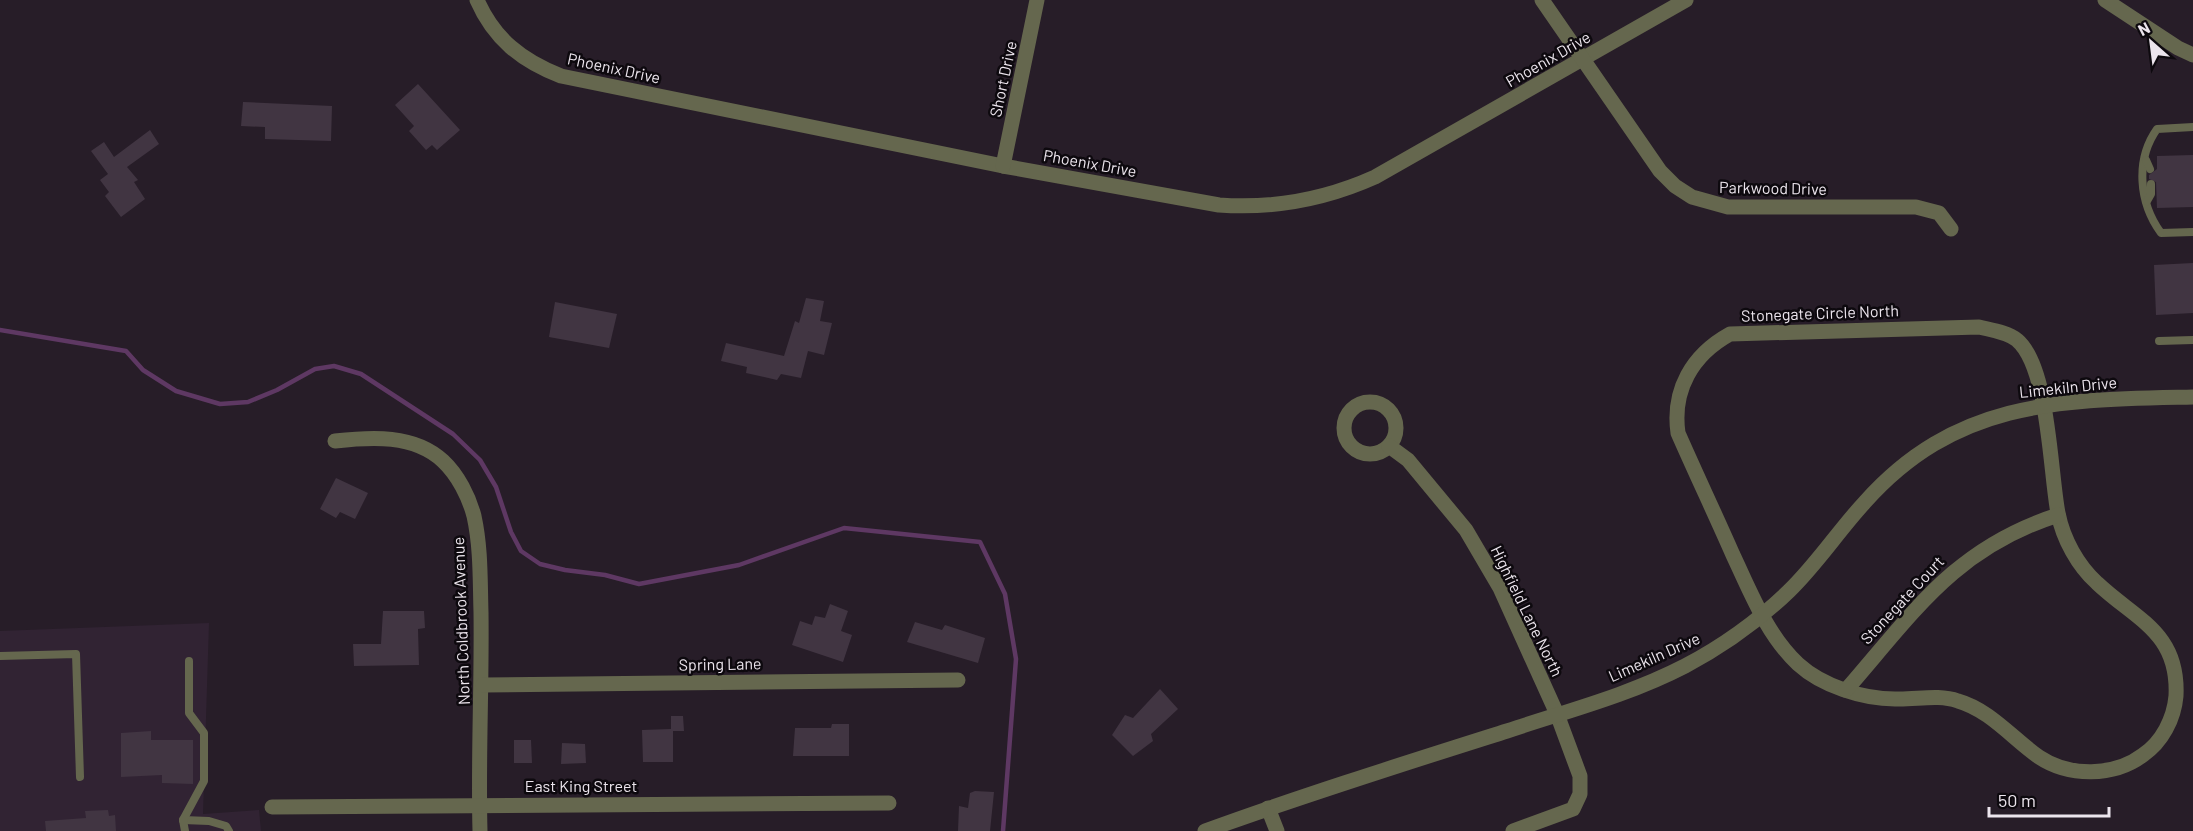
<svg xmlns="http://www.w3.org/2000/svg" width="2193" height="831" font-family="Barlow,sans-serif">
<rect width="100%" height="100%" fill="#271d28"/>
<path fill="#312333" d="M209 623 203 814 259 810 261 831H0V631Z"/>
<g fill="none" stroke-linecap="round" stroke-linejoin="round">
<path stroke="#5e3863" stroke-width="4.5" d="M0 330 126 351 143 370 176 391 220 404 248 402 277 390 315 369 334 366 361 374 453 434 480 460 496 487 511 532 521 551 540 564 565 570 605 575 639 584 739 565 844 528 980 542 1005 594 1016 659 1003 831"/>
</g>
<g fill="#413542">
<path d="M418 84 460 130 437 150 432 145 426 150 409 131 414 126 395 105Z"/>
<path d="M243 102 332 106 331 141 265 139V127L241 126Z"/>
<path d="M150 130 159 144 127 167 138 180 134 182 145 199 121 217 105 196 109 192 100 180 108 174 91 151 104 142 114 157Z"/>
<path d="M2193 155V207L2157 208 2156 182 2149 179V175L2157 169V156Z"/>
<path d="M2193 263V313L2156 315 2154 265Z"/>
<path d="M806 298 824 301 820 321 832 323 824 355 808 351 801 378 781 374 777 380 746 373 747 367 721 361 726 343 784 356 795 321 799 323Z"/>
<path d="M555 302 617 314 609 348 549 337Z"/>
<path d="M336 478 368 493 355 519 340 512 336 518 320 509Z"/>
<path d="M830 604 848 611 841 631 852 635 843 662 792 645 800 621 812 625 815 616 825 618Z"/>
<path d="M383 611H424L425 628 418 629 419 665 354 666 353 644H381Z"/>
<path d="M915 622 942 630 945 625 985 638 978 663 907 642Z"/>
<path d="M1160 689 1178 709 1151 734 1153 741 1133 756 1112 735 1125 715 1133 718Z"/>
<path d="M671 716H683L684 731H673V762H643L642 730 671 729Z"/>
<path d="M832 724H849V756H793L795 728H831Z"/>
<path d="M151 731V740H193V784L162 783V775L121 777V733Z"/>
<path d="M514 740H531L532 763H514Z"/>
<path d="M562 743 585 744 586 763 561 764Z"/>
<path d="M975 791 994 792 990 831H958L959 806 968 808 970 793Z"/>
<path d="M108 810 109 816 115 815 116 831H46L45 821 86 818 85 811Z"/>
</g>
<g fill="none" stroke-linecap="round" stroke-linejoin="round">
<g stroke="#65674e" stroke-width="8">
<path d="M2193 127 2157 129C2135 160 2139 203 2161 233L2193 232"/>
<path d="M2146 160 2150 169"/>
<path d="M2147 201 2151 194V184"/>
<path d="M2159 341 2193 340"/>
<path d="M0 656 76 654 80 777"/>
<path d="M183 820 209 821 226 826 229 831"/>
<path d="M185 831 183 820 204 781V733L189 713V661"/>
</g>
<g stroke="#65674e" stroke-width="15">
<path d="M477 0C494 39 522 61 561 76L1003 166 1219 205C1274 209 1326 199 1375 177L1686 0"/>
<path d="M1542 0 1660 171 1675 186 1692 197 1728 207H1916L1939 213 1951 229"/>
<path d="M2105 0 2178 48 2193 55"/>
<path d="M1003 166 1037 0"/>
<path d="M1979 327C1991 330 2007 332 2017 340 2049 367 2050 472 2058 513 2063 539 2078 566 2097 583 2136 620 2179 632 2176 696 2174 719 2162 742 2143 755 2114 777 2069 777 2039 757 2013 739 1990 710 1958 701 1938 694 1916 700 1895 699 1863 699 1822 686 1798 664 1767 635 1751 593 1733 555 1715 514 1696 474 1678 433 1672 390 1692 355 1730 334Z"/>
<circle cx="1370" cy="428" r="26"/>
<path d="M335 441C371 437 414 434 443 461 458 475 469 497 474 516 481 548 480 580 481 612 482 685 478 758 480 831"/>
<path d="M1389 446 1408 460 1466 530 1500 588 1557 714 1580 776V794L1573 809 1513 831"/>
<path d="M483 685 958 680"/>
<path d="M1846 690C1914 612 1955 548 2058 515"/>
<path d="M272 807 889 803"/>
<path d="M1268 808 1277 831"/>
<path d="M1205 831C1304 795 1406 763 1507 731 1567 711 1629 695 1685 666 1723 646 1758 621 1789 591 1817 564 1839 530 1865 502 1958 398 2064 400 2193 397"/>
</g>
</g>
<g text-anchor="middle" stroke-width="5" stroke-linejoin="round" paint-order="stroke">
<g font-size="16" fill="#ece5ed" stroke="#0d090e">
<text transform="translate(1548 59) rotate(-30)" y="6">Phoenix Drive</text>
<text transform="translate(614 68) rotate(12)" y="6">Phoenix Drive</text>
<text transform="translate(1003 79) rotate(-78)" y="6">Short Drive</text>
<text transform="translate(1090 163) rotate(10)" y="6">Phoenix Drive</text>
<text transform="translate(1773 188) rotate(1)" y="6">Parkwood Drive</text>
<text transform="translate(1820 313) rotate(-2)" y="6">Stonegate Circle North</text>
<text transform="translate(2068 387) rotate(-6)" y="6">Limekiln Drive</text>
<text transform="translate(1902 600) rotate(-47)" y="6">Stonegate Court</text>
<text transform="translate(1527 611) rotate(64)" y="6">Highfield Lane North</text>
<text transform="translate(461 621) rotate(-92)" y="6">North Coldbrook Avenue</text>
<text transform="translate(1654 657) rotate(-24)" y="6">Limekiln Drive</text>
<text transform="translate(720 664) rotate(-1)" y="6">Spring Lane</text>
<text x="581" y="792">East King Street</text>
</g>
</g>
<g transform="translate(2151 42) rotate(332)" stroke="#0d090e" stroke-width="4.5" paint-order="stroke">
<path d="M0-4.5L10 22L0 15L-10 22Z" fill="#ece5ed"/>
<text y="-9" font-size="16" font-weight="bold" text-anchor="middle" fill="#ece5ed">N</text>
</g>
<path d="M1989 807v9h120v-9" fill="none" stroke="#ece5ed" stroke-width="3"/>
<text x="1998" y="807" font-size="18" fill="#ece5ed" stroke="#0d090e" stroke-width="4.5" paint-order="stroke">50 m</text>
</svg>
